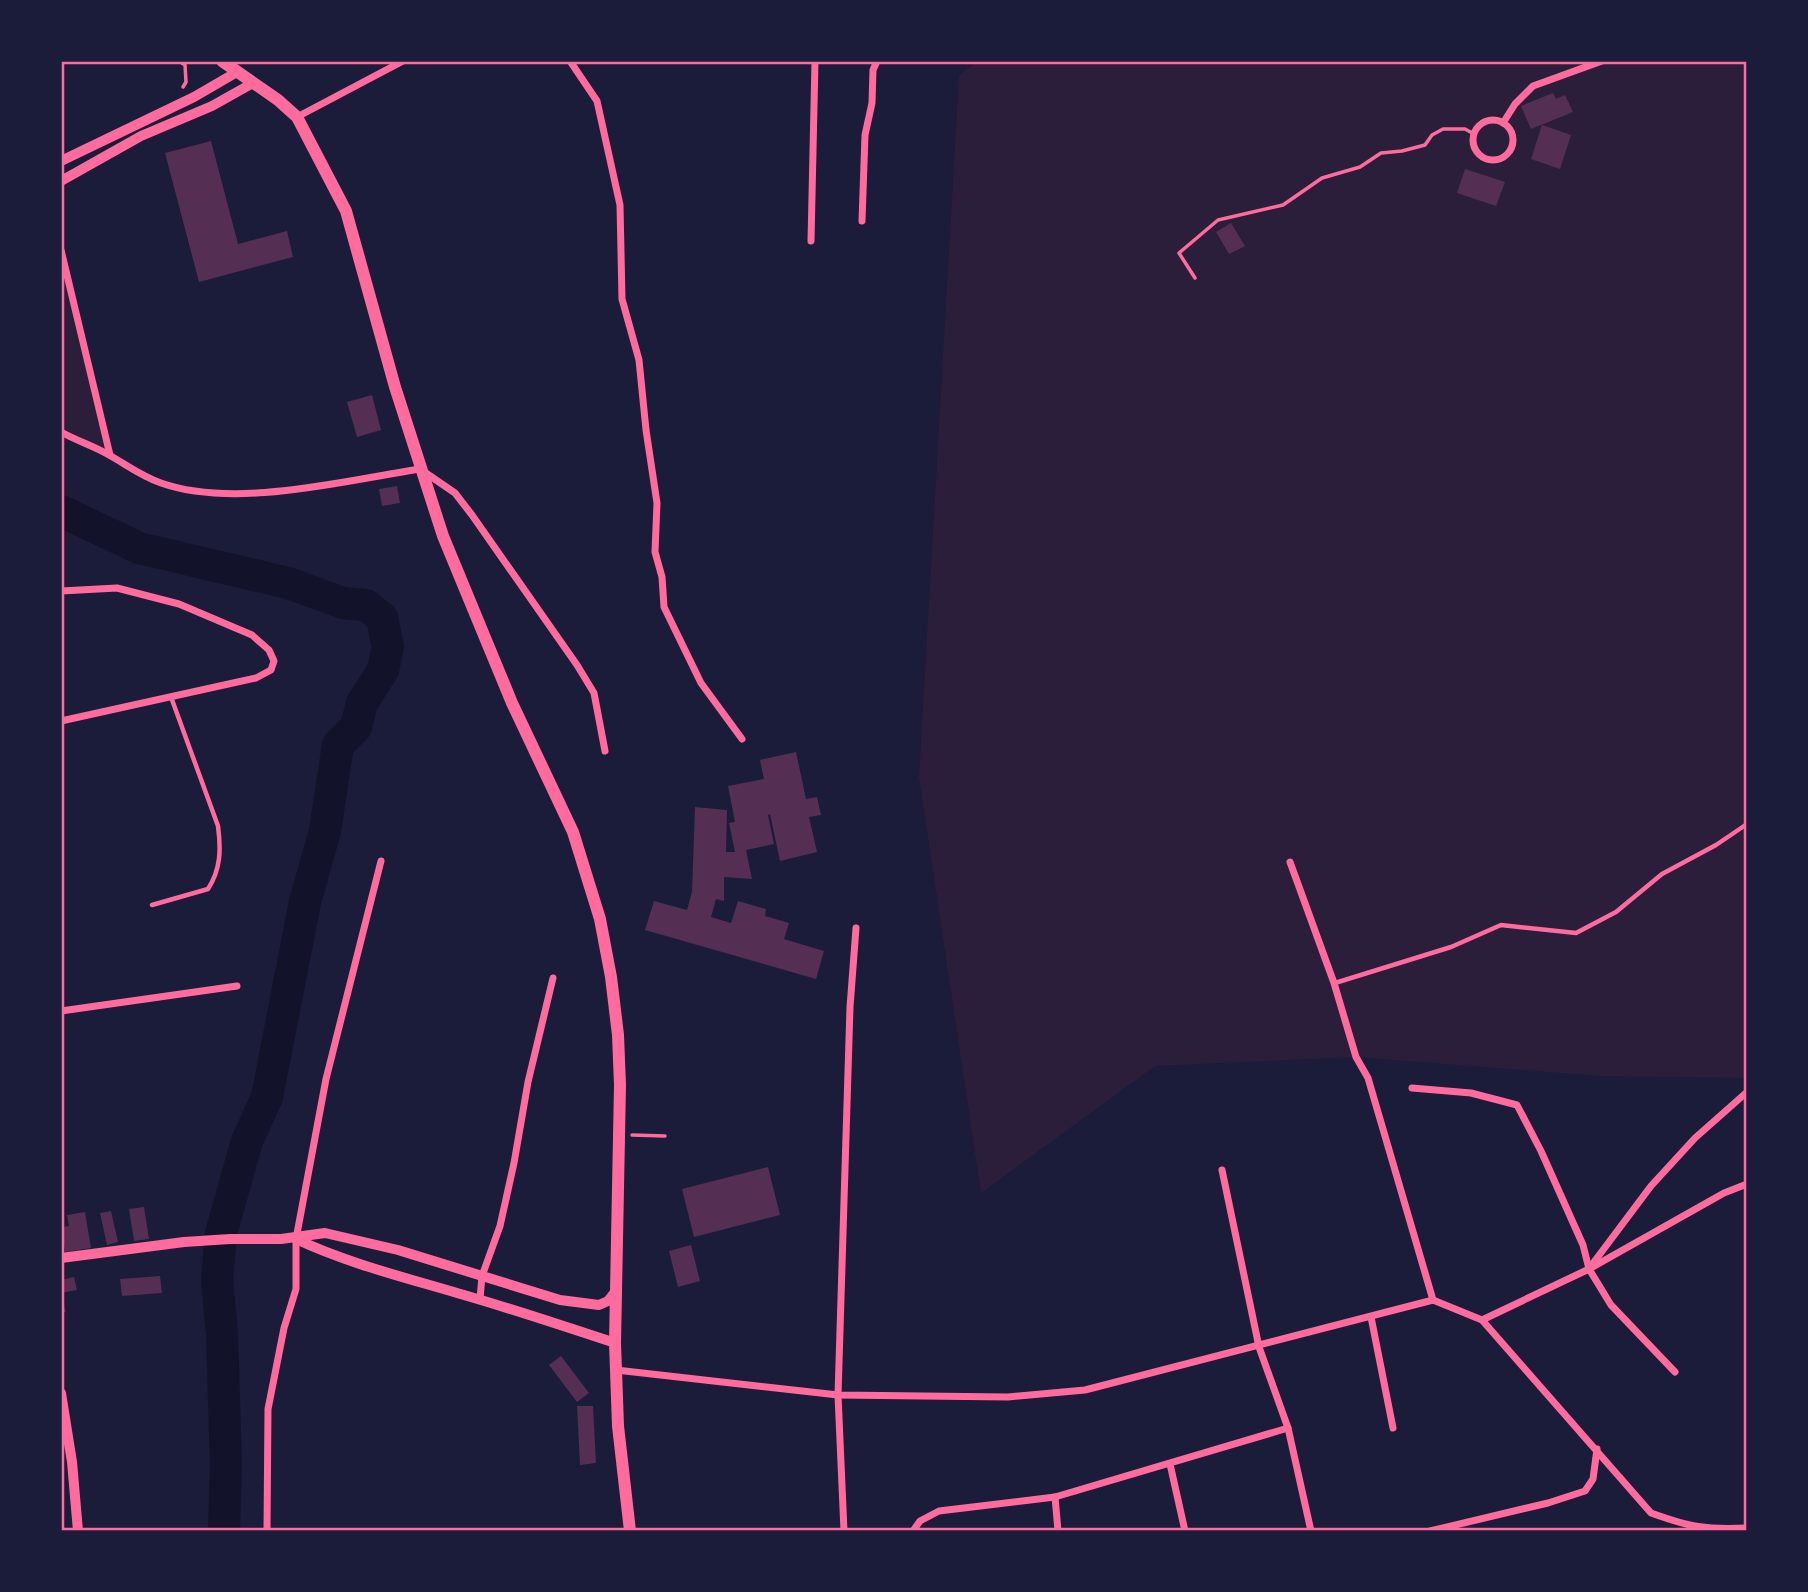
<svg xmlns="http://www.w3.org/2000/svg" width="1808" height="1592" font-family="Poppins,sans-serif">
<rect width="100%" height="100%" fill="#1b1b3a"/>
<g fill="#2a1e3b">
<path d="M978 61H1747V1078L1600 1076 1356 1057 1155 1066 981 1193 919 777 959 75Z"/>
<path d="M61 250 110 455 61 428Z"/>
</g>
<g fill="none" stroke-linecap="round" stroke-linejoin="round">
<path stroke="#12122b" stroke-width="32" d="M61 511 139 548 288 583 343 603 366 605 382 618 388 647 383 670 362 703 356 727 338 745 325 831 305 902 267 1097 247 1141 221 1233 217 1280 222 1334 226 1465 224 1531"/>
</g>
<g fill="#542f53">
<path d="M1553 93 1556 99 1565 95 1573 112 1531 129 1521 106Z"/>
<path d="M1542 125 1571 135 1560 169 1531 159Z"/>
<path d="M211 141 238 244 287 231 293 257 199 282 165 153Z"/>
<path d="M1465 169 1505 182 1496 206 1457 193Z"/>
<path d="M1231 223 1245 246 1229 254 1216 232Z"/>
<path d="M372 395 381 430 357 437 347 402Z"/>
<path d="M397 486 400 503 382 506 379 489Z"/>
<path d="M796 752 806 799 817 797 821 815 809 817 817 852 780 861 770 814 768 815 774 844 746 850 752 879 724 877V901L716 899 711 917 731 923 738 901 766 909 765 916 789 923 784 939 824 951 816 979 645 930 654 901 687 910 692 892 695 807 727 810 726 852H735L729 823 735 822 728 786 764 779 760 760Z"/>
<path d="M768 1167 780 1215 694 1237 682 1189Z"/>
<path d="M144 1207 149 1239 134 1241 129 1209Z"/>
<path d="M111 1211 118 1242 107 1245 100 1213Z"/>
<path d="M85 1212 91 1248 65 1252 62 1227 69 1226 67 1215Z"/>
<path d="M691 1245 700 1281 678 1287 669 1251Z"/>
<path d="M160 1276 162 1293 122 1296 120 1279Z"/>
<path d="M74 1277 77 1290 61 1293V1280Z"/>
<path d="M61 1296 66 1312 61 1313Z"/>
<path d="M561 1356 589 1393 577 1402 549 1365Z"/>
<path d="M577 1406H593L596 1463 580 1465Z"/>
</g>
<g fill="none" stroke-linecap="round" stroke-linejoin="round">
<g stroke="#ff6b9d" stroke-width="3.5">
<path d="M179 61 185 65 186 82 183 87"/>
<path d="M1195 278 1179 253 1218 220 1283 205 1322 178 1360 167 1381 153 1402 151 1425 145 1432 135 1443 129H1465L1474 134"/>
<path d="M632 1135 665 1136"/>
</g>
<g stroke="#ff6b9d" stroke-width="4.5">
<path d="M152 905 208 889C221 869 221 849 218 826L171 697"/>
<path d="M1335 983 1451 947 1501 925 1576 933 1616 912 1662 874 1716 845 1747 824"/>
</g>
<g stroke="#ff6b9d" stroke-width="7">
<path d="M570 61 597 101 620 205 622 299 639 360 646 430 657 503 655 552 662 577 664 607 701 683 742 739"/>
<path d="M297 117 403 61"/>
<circle cx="1493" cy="140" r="20"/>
<path d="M1503 123 1515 104 1533 86 1602 61"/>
<path d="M862 221 865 135 872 103 873 70 877 61"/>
<path d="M811 241 815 61"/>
<path d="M61 250 110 455"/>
<path d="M61 432C77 441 94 446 109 455 127 465 141 476 161 483 235 509 343 481 420 469L455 493 472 515 577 665 594 693 605 751"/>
<path d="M61 591 117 588 179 604 252 635 269 650 274 661 271 670 256 678 61 721"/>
<path d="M1290 862 1334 983 1356 1057 1368 1078 1433 1300"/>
<path d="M61 1011 237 986"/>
<path d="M1412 1088 1471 1093 1517 1105 1541 1151 1583 1245 1589 1269 1611 1305 1675 1372"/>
<path d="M1222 1170 1259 1347 1288 1428 1311 1531"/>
<path d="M1591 1266 1651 1186 1695 1138 1747 1092"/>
<path d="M480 1299 482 1276 500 1226 514 1163 528 1082 553 978"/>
<path d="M1371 1317 1393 1428"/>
<path d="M1482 1320 1651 1513C1690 1527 1706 1530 1747 1528"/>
<path d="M616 1370 838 1395 1008 1397 1085 1390 1433 1300 1482 1320 1589 1269 1724 1193 1747 1184"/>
<path d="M1170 1464 1185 1531"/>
<path d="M1055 1497 1058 1531"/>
<path d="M267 1531 268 1409 284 1328 296 1289V1239L326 1079 381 861"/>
<path d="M844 1531 838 1395 850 1007 856 928"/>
<path d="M913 1531 920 1521 939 1511 1055 1497 1288 1428"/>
<path d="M1430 1531 1548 1503 1585 1491 1593 1479 1597 1449"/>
</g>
<g stroke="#ff6b9d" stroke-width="10">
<path d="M61 161 194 97 237 72"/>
<path d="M61 181 141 136 212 106 253 83"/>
<path d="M296 1239C347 1263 403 1277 457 1293 510 1308 563 1326 615 1343"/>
<path d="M61 1258 184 1242 230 1239H281L325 1233 398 1250 560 1300 599 1305 608 1301 615 1292"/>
<path d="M61 1393 72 1462 78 1531"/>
</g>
<path stroke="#ff6b9d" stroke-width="12" d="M222 61 278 100 297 117 346 211 395 387 443 536 512 703 573 832 600 919 611 977 618 1035 620 1085 615 1343 618 1426 630 1531"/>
</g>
<rect width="1808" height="1592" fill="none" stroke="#1b1b3a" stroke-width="126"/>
<rect x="63" y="63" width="1682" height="1466" fill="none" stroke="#ff6b9d" stroke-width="2.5"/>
</svg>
